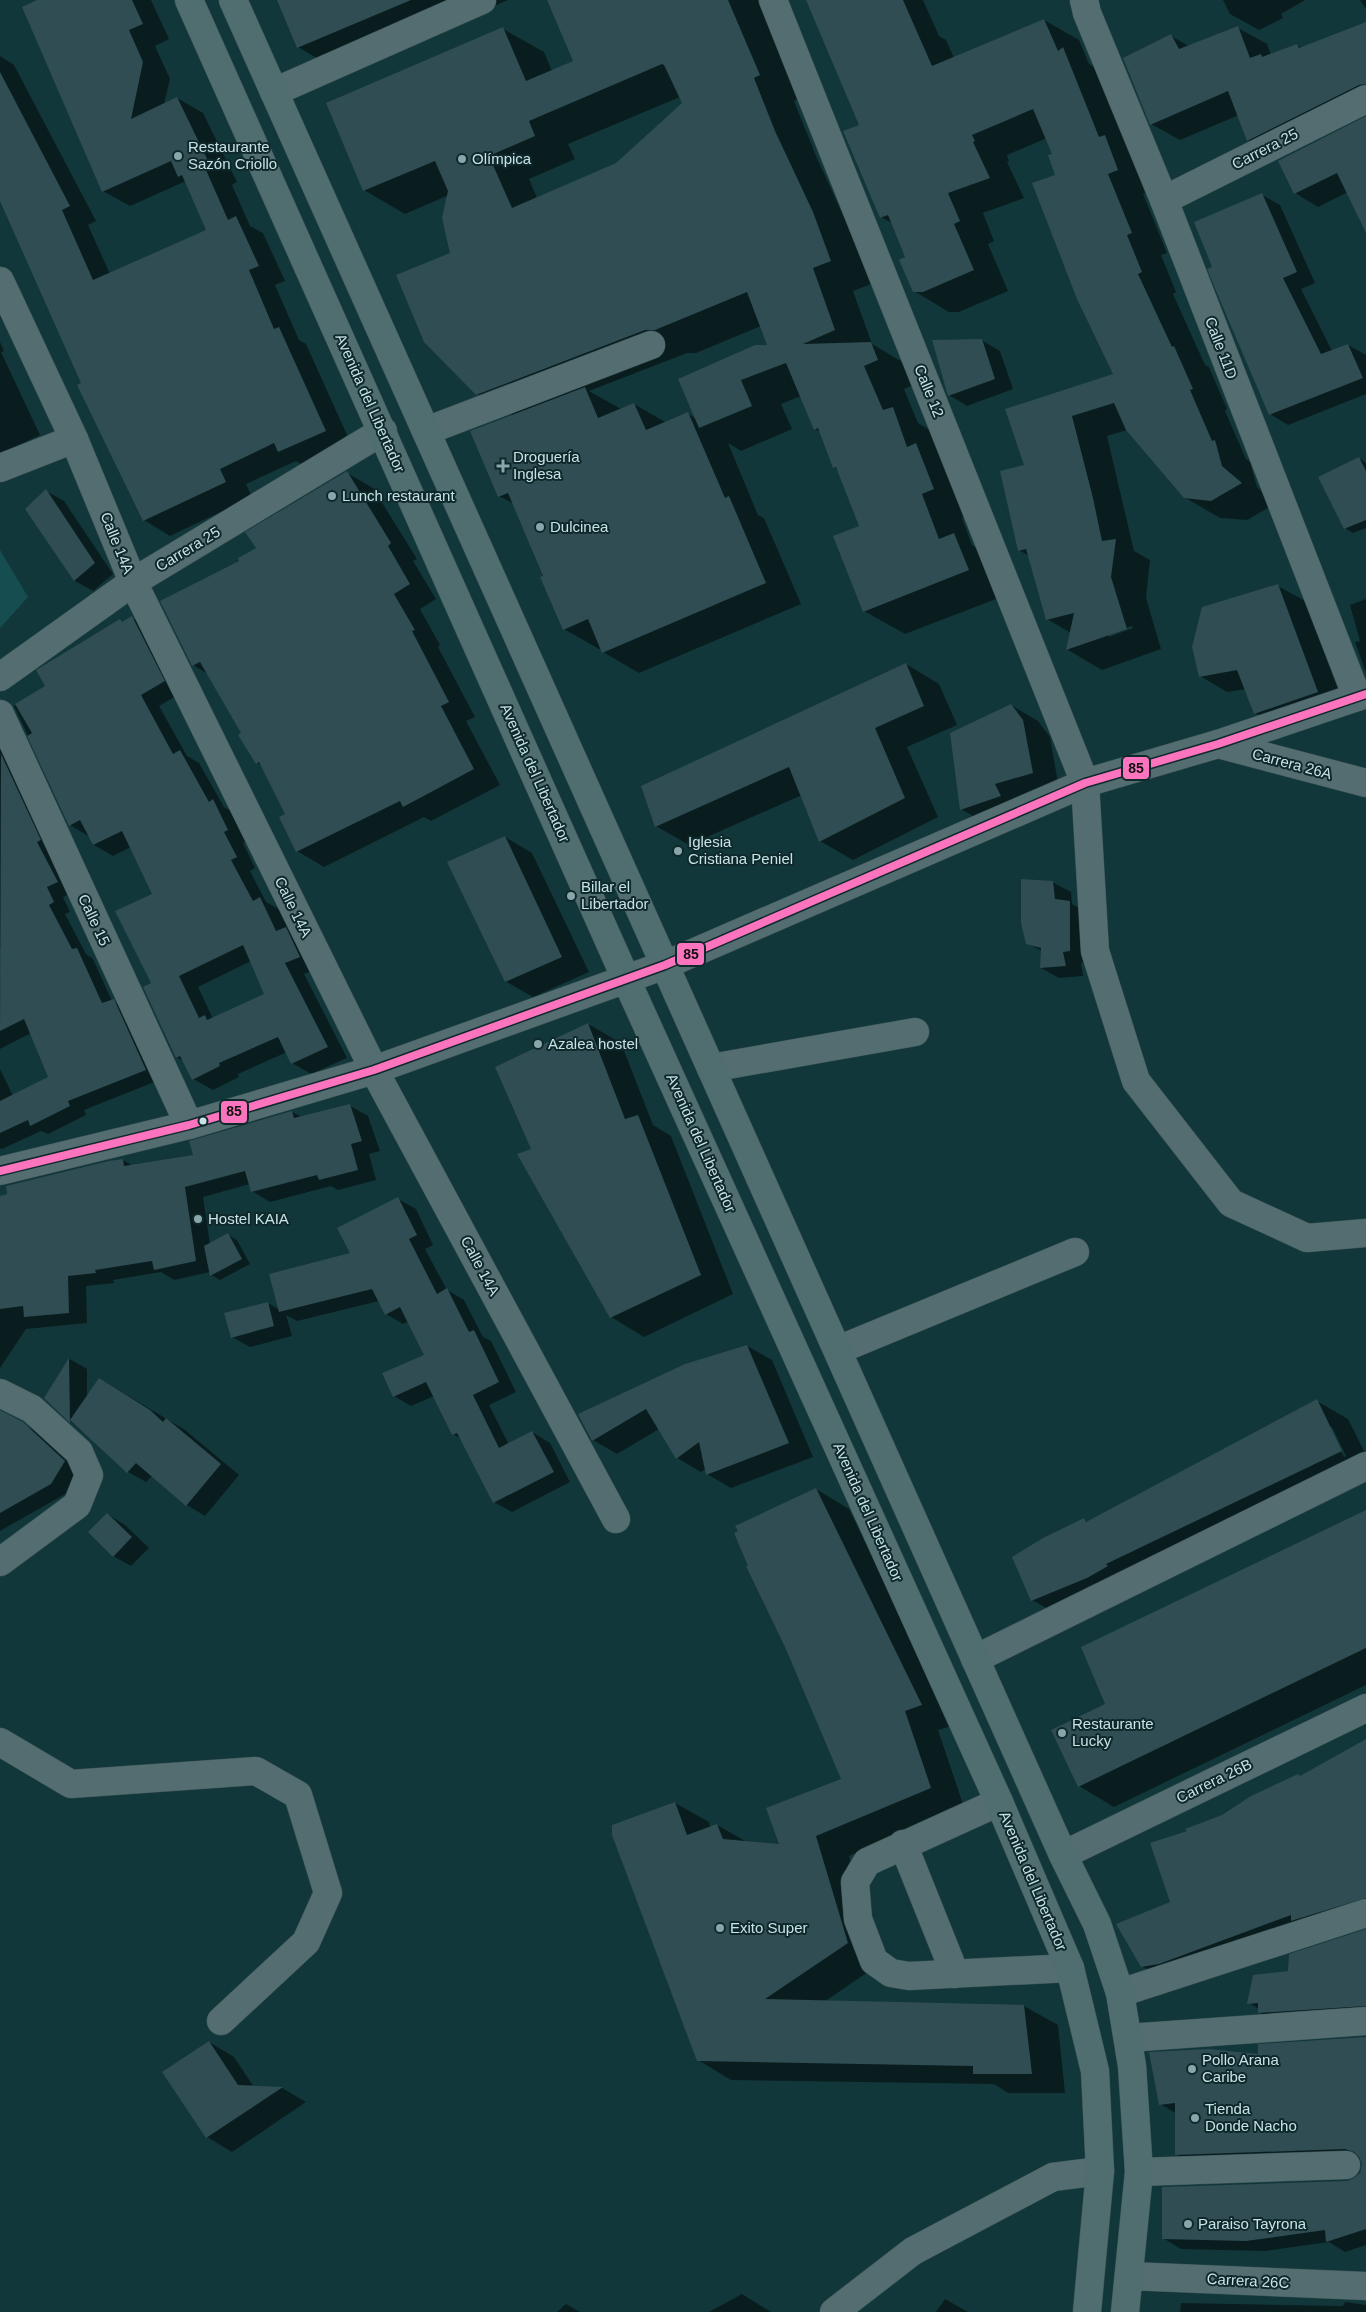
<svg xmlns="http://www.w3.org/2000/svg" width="1366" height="2312" font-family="Helvetica,sans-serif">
<rect width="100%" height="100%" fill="#11373a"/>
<path fill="#154d50" d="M0 550 28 597 0 628Z"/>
<g fill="#0007" fill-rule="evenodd">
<path d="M40 0H151L169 39 155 46 170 79 164 104 177 98 203 113 237 182 232 185 250 226 263 233 285 281 275 285 299 340 306 344 352 446 306 467 296 461 246 484 252 497 170 536 144 520 0 198V56L14 65 96 221 88 225 110 274 208 230 186 181 130 206 103 191Z"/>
<path d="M279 0H508L339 71 298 47Z"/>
<path d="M548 0H758L800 98 794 101 816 156 853 237 871 284 853 291 872 344 911 367 918 383 904 389 918 423 933 432 974 513 962 518 972 545 994 558 1009 594 905 634 864 611 861 527 838 470 834 467 821 432 815 429 801 396 781 404 792 429 741 451 728 443 758 515 764 518 801 604 639 673 603 652 602 648 599 649 564 629 514 504 499 496 514 416 477 394 451 254 449 195 405 214 364 190 327 104 503 29 544 52 552 71 574 62ZM680 97 683 104 616 164 537 198 529 179 575 159 568 144ZM761 326 768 346 697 419 688 414 667 423 634 404 621 409 589 391 687 353H696Z"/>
<path d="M808 0H923L939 36 946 40 954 58 1044 20 1079 40 1089 64 1098 69 1152 190 1143 194 1167 253 1161 255 1176 292 1173 294 1205 365 1209 367 1227 409 1225 411 1246 459 1250 462 1257 487 1275 504 1247 520 1220 518 1184 497 1127 430 1107 436 1134 551 1150 560 1146 598 1161 649 1102 670 1068 650 1071 633 1047 619 1029 556 1019 550 1026 466 1007 410 1115 375 1056 176 1054 155 1047 138 1007 155 1009 161 1007 162 1024 198 983 213 994 241 988 244 1008 291 959 312H949L914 291 907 258 894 224 881 217 860 125ZM1132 626 1133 628 1109 637V634Z"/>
<path d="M1223 0H1305L1281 14 1283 18 1259 30 1230 14Z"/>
<path d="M1360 0H1366V9Z"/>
<path d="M1366 24V113L1277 157 1248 140 1239 115 1180 140 1151 124 1171 36 1189 46 1238 28 1267 44 1271 55 1297 45 1302 48Z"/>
<path d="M1366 118V230L1348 192 1318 207 1295 193Z"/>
<path d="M1262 195 1280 205 1315 283 1301 289 1332 351 1348 345 1366 355V394L1288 425 1270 414 1214 267Z"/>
<path d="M981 340 1000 351 1013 389 967 406 949 395Z"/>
<path d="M0 342 4 351 1 352 40 435 0 454Z"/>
<path d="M1359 458 1366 463V528L1353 533 1345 528Z"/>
<path d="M347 473 373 488 417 559 413 561 436 599 420 609 440 645 438 647 475 717 466 721 500 785 431 821 424 817 324 867 297 851 287 815 263 766 257 763 243 733 208 674 193 665 241 561Z"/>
<path d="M46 491 64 501 113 574 93 591 75 581 27 510Z"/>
<path d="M1278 586 1305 601 1345 708 1282 729 1255 713 1246 689 1227 692 1200 676Z"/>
<path d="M1366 599V673L1355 642 1360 641 1350 605Z"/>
<path d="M132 618 152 629 183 692 159 706 187 756 199 763 224 807 233 812 246 841 243 843 255 868 250 871 266 902 280 910 289 930 305 940 319 968 304 974 347 1058 311 1074 292 1063 287 1052 238 1074 239 1077 213 1090 193 1079 185 1062 176 1057 153 984V895L131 847 113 856 94 845 90 837 70 825 14 706 47 686 120 621 123 623ZM251 961 266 995 213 1019 198 987Z"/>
<path d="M906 664 939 684 957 725 907 747 938 817 853 860 820 841 802 795 689 845 656 826Z"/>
<path d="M1011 705 1038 721 1050 737 1059 788 988 825 961 809Z"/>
<path d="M0 731 74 892 63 897 70 912 65 914 86 954 93 959 112 1001 130 1010 162 1079 84 1110 86 1115 48 1134 41 1131 2 1149 0 1148V1069L13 1096 50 1078 31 1033 0 1049V978L12 972 0 947Z"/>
<path d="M505 837 532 853 589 972 533 997 505 981Z"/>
<path d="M1052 882 1071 892 1072 904 1088 913V961L1081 963 1083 976 1059 978 1041 968 1042 951 1027 943Z"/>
<path d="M588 1024 621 1043 653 1125 671 1136 733 1294 644 1337 611 1317 533 1150Z"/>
<path d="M349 1105 368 1116 380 1151 369 1154 376 1180 338 1190 331 1186 270 1202 252 1191 250 1184 203 1197 210 1244 228 1235 237 1240 250 1264 220 1280 211 1275 210 1272 174 1280 161 1272 113 1280 114 1283 86 1286 87 1323 26 1329 0 1368V1198L123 1160 133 1166 195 1156 191 1142 292 1112 302 1117Z"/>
<path d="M398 1199 416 1209 433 1245 425 1249 447 1290 464 1300 483 1337 491 1341 516 1392 489 1405 509 1445 532 1432 550 1443 570 1482 512 1512 494 1502 461 1439 453 1434 434 1396 411 1406 394 1396 426 1355 409 1321 403 1324 386 1314 379 1301 297 1321 286 1315 292 1336 250 1347 232 1337 268 1303 280 1310 351 1254Z"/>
<path d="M747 1346 772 1360 813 1457 731 1488 707 1474 706 1469 701 1472 677 1458 659 1429 617 1454 593 1440Z"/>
<path d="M70 1359 87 1369V1397L100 1379 185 1430 239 1475 205 1516 187 1505 152 1476 146 1482 128 1472 45 1398Z"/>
<path d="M1317 1401 1348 1419 1366 1455 1064 1618 1032 1600 1084 1520 1088 1522ZM1329 1427H1332L1346 1456 1344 1457Z"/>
<path d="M0 1412 39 1433 80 1470 67 1493 0 1531Z"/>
<path d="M816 1489 849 1509 955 1725 938 1730 964 1807 849 1856 881 1963 824 2002 1024 2006 1058 2025 1065 2093H1008L994 2084 731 2080 698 2060 675 1803 709 1822 710 1827 717 1825 747 1842 781 1846 842 1780Z"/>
<path d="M1366 1511V1685L1114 1807 1079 1786 1107 1705Z"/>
<path d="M107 1514 125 1525 149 1548 131 1566 113 1556Z"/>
<path d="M1366 1740V1912L1160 1977 1142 1966 1171 1902 1190 1832 1301 1777Z"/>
<path d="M1366 1931V2017L1277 2023 1259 2012V2009L1249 2003 1290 1973Z"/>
<path d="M1366 2038V2245L1345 2252 1329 2242 1265 2251 1181 2249 1163 2238 1355 2179 1361 2172 1363 2164 1361 2159 1194 2165 1176 2154 1177 2114 1160 2104 1259 2055Z"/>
<path d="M209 2042 234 2057 254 2087 282 2088 306 2102 232 2152 207 2137Z"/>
<path d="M742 2294 771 2312H709Z"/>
<path d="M945 2299 968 2312H936Z"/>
<path d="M1345 2302 1366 2305V2312H1180L1181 2303 1343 2306Z"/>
<path d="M566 2304 580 2312H557Z"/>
</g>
<g fill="#2f4d52" fill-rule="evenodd">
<path d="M37 0H132L143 24 129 30 143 62 131 119 177 97 211 167 206 170 228 220 236 216 259 266 249 270 274 329 279 327 326 431 278 452 274 443 220 469 226 482 143 521 77 385 81 383 0 201V72L70 206 62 210 93 280 206 230 182 175 178 177 171 161 102 192 22 7Z"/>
<path d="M277 0H411L297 48Z"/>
<path d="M547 0H728L760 75 754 78 775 131 813 212 831 261 813 268 835 330 803 344 871 342 878 360 864 366 883 410 893 407 907 447 916 443 934 489 922 494 939 539 954 533 969 570 863 612 833 536 859 526 836 467 833 468 818 428 814 430 786 363 741 380 752 406 699 428 678 379 755 345H767L747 292 655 330H645L476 395 424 342 396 275 450 253 442 218 448 191 435 161 363 191 326 103 503 27 526 81 573 61ZM662 64 664 65 682 103 616 163 512 208 489 156 535 136 529 121Z"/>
<path d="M806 0H903L932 66 1044 19 1058 51 1063 47 1099 137 1105 135 1118 170 1108 174 1132 233 1127 235 1142 272 1138 274 1172 347 1174 346 1193 389 1190 390 1212 441 1215 440 1222 466 1242 483 1211 501 1184 498 1126 430 1114 403 1072 416 1093 498 1102 541 1116 539 1111 577 1127 629 1066 650 1074 613 1046 620 1026 549 1018 551 1000 471 1024 465 1005 409 1113 374 1077 299 1032 183 1055 175 1048 155 1052 154 1033 109 972 135 975 141 973 142 990 178 948 193 960 221 954 224 974 270 923 292H913L899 260 905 257 888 215 880 218 843 131 859 125Z"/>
<path d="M1366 22V84L1359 85 1247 141 1228 91 1150 125 1123 58 1171 34 1179 49 1238 26 1250 58 1261 54 1262 57 1297 44 1299 48Z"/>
<path d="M1366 116V233L1337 173 1294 194 1278 161Z"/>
<path d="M1262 193 1297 272 1283 278 1321 354 1348 344 1363 378 1269 415 1222 305 1207 269 1212 267 1194 222Z"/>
<path d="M982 339 995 379 948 396 932 340Z"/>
<path d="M585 387 598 418 634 403 646 430 688 412 725 498 729 496 766 583 602 653 588 619 563 630 540 577 543 576 508 493 498 497 470 431Z"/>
<path d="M1359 457 1366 471V520L1344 529 1318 477Z"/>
<path d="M347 471 391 543 388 546 410 584 394 594 415 630 412 631 449 702 441 706 474 769 403 807 400 801 296 852 279 817 285 814 259 762 256 764 238 735 241 733 200 662 192 666 160 601 239 561 238 558 256 548 245 532Z"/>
<path d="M46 489 95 563 74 581 25 509Z"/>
<path d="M1278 584 1318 692 1254 714 1237 670 1199 677 1192 647 1202 607Z"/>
<path d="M132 616 165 681 141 695 173 754 180 750 209 802 213 799 228 830 224 832 237 857 231 860 253 901 260 897 276 931 286 927 300 957 285 963 328 1047 291 1064 278 1037 219 1063 220 1066 192 1080 180 1056 176 1058 143 987 151 983 115 911 152 894 122 831 93 845 80 820 69 826 27 736 32 733 15 704 45 686 36 670 120 619 122 622ZM243 945 264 994 207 1020 205 1015 199 1018 179 976Z"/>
<path d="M906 663 924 706 875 728 905 798 819 842 789 767 655 827 641 786Z"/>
<path d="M1011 704 1023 720 1033 773 995 784 1001 796 960 810 950 733Z"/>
<path d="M1 754 41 840 37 842 58 882 47 887 54 902 49 905 72 949 77 948 102 1003 114 999 146 1070 68 1101 70 1106 30 1126 28 1120 0 1133V1101L48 1077 24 1019 0 1031Z"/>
<path d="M505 836 562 957 505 982 447 862Z"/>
<path d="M1021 879 1053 881 1055 899 1070 901V951L1063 952 1066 966 1040 968 1041 948 1026 944 1021 923Z"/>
<path d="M588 1023 625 1119 638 1115 701 1275 610 1318 517 1154 531 1149 495 1067Z"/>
<path d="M350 1104 362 1141 351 1144 358 1170 319 1180 317 1175 251 1192 245 1171 185 1187 196 1261 154 1270 152 1261 95 1270 96 1273 68 1276 69 1313 24 1317 23 1306 0 1309V1196L7 1194 6 1186 109 1161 123 1159 124 1166 193 1155 189 1141 292 1111 294 1118Z"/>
<path d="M398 1197 417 1235 409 1239 437 1294 447 1288 469 1332 474 1330 499 1382 473 1395 499 1448 532 1431 554 1472 493 1503 457 1433 452 1435 426 1382 393 1397 382 1373 424 1355 400 1307 385 1315 372 1289 279 1312 269 1274 350 1253 337 1228Z"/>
<path d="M228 1233 242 1259 210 1276 204 1246Z"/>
<path d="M268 1302 274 1326 231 1338 224 1313Z"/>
<path d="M747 1345 789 1443 706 1475 699 1442 676 1459 646 1409 592 1441 578 1414 685 1364Z"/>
<path d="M69 1358 70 1423 44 1398Z"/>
<path d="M99 1378 150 1410 163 1422 166 1418 221 1464 186 1506 136 1463 127 1473 70 1420Z"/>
<path d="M1317 1399 1342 1451 1106 1564 1108 1566 1087 1578 1031 1601 1012 1557 1043 1538 1084 1518 1086 1522Z"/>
<path d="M0 1410 23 1422 65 1461 51 1484 0 1513Z"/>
<path d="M816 1488 922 1705 905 1711 931 1788 816 1836 848 1943 765 1999 1024 2005 1032 2074H973V2066L697 2061 612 1835V1825L675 1802 687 1835 717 1824 723 1839 779 1844 766 1808 841 1779 785 1647 746 1566H748L734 1533 738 1531 735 1526Z"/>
<path d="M1366 1510V1648L1078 1787 1051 1730 1105 1704 1081 1647Z"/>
<path d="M107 1513 132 1537 113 1557 88 1532Z"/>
<path d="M1366 1739V1898L1291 1921V1915L1159 1964 1141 1967 1116 1924 1170 1902 1150 1843 1187 1831 1185 1829 1222 1815 1251 1796 1298 1774 1300 1776Z"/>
<path d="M1366 1929V2006L1258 2013V2003L1247 2004 1253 1975 1288 1971 1289 1954Z"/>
<path d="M1366 2037V2229L1326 2242 1325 2230 1246 2241 1162 2239V2187L1347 2181 1354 2178 1360 2173 1362 2164 1359 2157 1354 2152 1345 2149 1175 2155V2103L1159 2105 1149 2052 1209 2049 1258 2054V2044Z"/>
<path d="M209 2041 238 2085 283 2087 206 2138 162 2072Z"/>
</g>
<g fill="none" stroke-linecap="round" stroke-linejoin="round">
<defs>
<g id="minor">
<path d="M773 0 1085 783 1095 951 1136 1081 1231 1203 1307 1238 1366 1233"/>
<path d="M1084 0 1087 13 1164 200 1357 697"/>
<path d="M274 92 482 0"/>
<path d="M1164 200 1366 99"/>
<path d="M0 281 74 439 133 582 374 1070 616 1519"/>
<path d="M426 431 651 345"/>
<path d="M0 468 74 439"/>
<path d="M0 677 133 582 383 431"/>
<path d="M0 714 189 1125"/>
<path d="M1218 744 1366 783"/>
<path d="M711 1068 915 1032"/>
<path d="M0 1171 189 1125 374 1070 665 965 1085 783 1218 744 1366 694"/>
<path d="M838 1350 1075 1252"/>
<path d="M0 1393 32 1409 79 1452 89 1475 77 1505 0 1562"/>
<path d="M975 1659 1366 1466"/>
<path d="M0 1742 71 1784 256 1771 298 1795 328 1893 306 1942 221 2021"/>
<path d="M999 1802 867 1862 855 1882 858 1919 874 1961 891 1973 909 1976 1070 1968"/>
<path d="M903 1844 955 1974"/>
<path d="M1063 1855 1366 1708"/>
<path d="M1120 1993 1366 1913"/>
<path d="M1128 2038 1366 2021"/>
<path d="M1139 2172 1346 2165"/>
<path d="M1129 2276 1366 2286"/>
<path d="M834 2312 913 2251 1053 2177 1100 2171"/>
</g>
<g id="major">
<path d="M189 0 626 979 999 1802 1070 1968 1095 2071 1100 2171 1087 2312"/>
<path d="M233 0 1063 1855 1097 1924 1120 1993 1132 2066 1139 2172 1125 2312"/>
</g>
</defs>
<use href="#minor" stroke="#3a5355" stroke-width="29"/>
<use href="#major" stroke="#3a5355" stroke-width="29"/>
<use href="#minor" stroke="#536d70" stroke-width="28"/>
<use href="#major" stroke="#506d6f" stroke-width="28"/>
<defs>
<path id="bus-1" d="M0 1171 189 1125 374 1070 665 965 1085 783 1218 744 1366 694"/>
</defs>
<use href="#bus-1" stroke="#0f282b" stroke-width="11"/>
<use href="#bus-1" stroke="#fc73be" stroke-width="8"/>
</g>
<g fill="#87a7aa" stroke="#0f282b" stroke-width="2">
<circle cx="178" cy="156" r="5"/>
<circle cx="462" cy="159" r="5"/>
<path d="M500.5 458.5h5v5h5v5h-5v5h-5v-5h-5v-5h5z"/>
<circle cx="332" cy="496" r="5"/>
<circle cx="540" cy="527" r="5"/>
<circle cx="678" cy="851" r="5"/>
<circle cx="571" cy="896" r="5"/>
<circle cx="538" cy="1044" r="5"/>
<circle cx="198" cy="1219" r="5"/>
<circle cx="1062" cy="1733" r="5"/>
<circle cx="720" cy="1928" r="5"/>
<circle cx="1192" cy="2069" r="5"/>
<circle cx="1195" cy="2118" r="5"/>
<circle cx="1188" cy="2224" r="5"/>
</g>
<circle fill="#c6e3e6" stroke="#0f282b" stroke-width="2" cx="203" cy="1121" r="4.5"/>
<g text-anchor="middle" stroke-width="4" stroke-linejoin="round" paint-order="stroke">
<g font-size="15" fill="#c6e3e6" stroke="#0f282b" text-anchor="start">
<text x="188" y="152">Restaurante<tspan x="188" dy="17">Sazón Criollo</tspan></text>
<text x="472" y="164">Olímpica</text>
<text x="513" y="462">Droguería<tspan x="513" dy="17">Inglesa</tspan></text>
<text x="342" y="501">Lunch restaurant</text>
<text x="550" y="532">Dulcinea</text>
<text x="688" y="847">Iglesia<tspan x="688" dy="17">Cristiana Peniel</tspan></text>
<text x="581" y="892">Billar el<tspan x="581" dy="17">Libertador</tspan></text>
<text x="548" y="1049">Azalea hostel</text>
<text x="208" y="1224">Hostel KAIA</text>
<text x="1072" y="1729">Restaurante<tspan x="1072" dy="17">Lucky</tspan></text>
<text x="730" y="1933">Exito Super</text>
<text x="1202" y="2065">Pollo Arana<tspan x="1202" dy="17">Caribe</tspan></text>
<text x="1205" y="2114">Tienda<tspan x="1205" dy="17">Donde Nacho</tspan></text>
<text x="1198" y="2229">Paraiso Tayrona</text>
</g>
<g font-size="15" fill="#c6e3e6" stroke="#0f282b">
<text transform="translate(1265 149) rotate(-27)" y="5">Carrera 25</text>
<text transform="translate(1221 348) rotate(69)" y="5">Calle 11D</text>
<text transform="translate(929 391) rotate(68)" y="5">Calle 12</text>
<text transform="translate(370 403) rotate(66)" y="5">Avenida del Libertador</text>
<text transform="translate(117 543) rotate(68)" y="5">Calle 14A</text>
<text transform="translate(188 549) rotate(-31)" y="5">Carrera 25</text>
<text transform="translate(1292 764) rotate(15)" y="5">Carrera 26A</text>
<text transform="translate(535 773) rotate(66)" y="5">Avenida del Libertador</text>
<text transform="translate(293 907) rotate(64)" y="5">Calle 14A</text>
<text transform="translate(94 920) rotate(65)" y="5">Calle 15</text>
<text transform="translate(701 1143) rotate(66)" y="5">Avenida del Libertador</text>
<text transform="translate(480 1266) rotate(62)" y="5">Calle 14A</text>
<text transform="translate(868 1512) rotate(66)" y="5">Avenida del Libertador</text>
<text transform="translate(1214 1781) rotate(-26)" y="5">Carrera 26B</text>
<text transform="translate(1033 1881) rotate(67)" y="5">Avenida del Libertador</text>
<text transform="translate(1248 2281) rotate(3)" y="5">Carrera 26C</text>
</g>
</g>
<g stroke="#0f282b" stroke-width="2">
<rect x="1122" y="756" width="28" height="24" rx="5" fill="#fc73be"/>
<rect x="676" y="942" width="29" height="24" rx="5" fill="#fc73be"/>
<rect x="220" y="1100" width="28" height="24" rx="5" fill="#fc73be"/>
</g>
<g font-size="14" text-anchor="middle" font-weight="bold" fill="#111">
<text x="1136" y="773">85</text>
<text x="691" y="959">85</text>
<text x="234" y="1116">85</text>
</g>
</svg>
